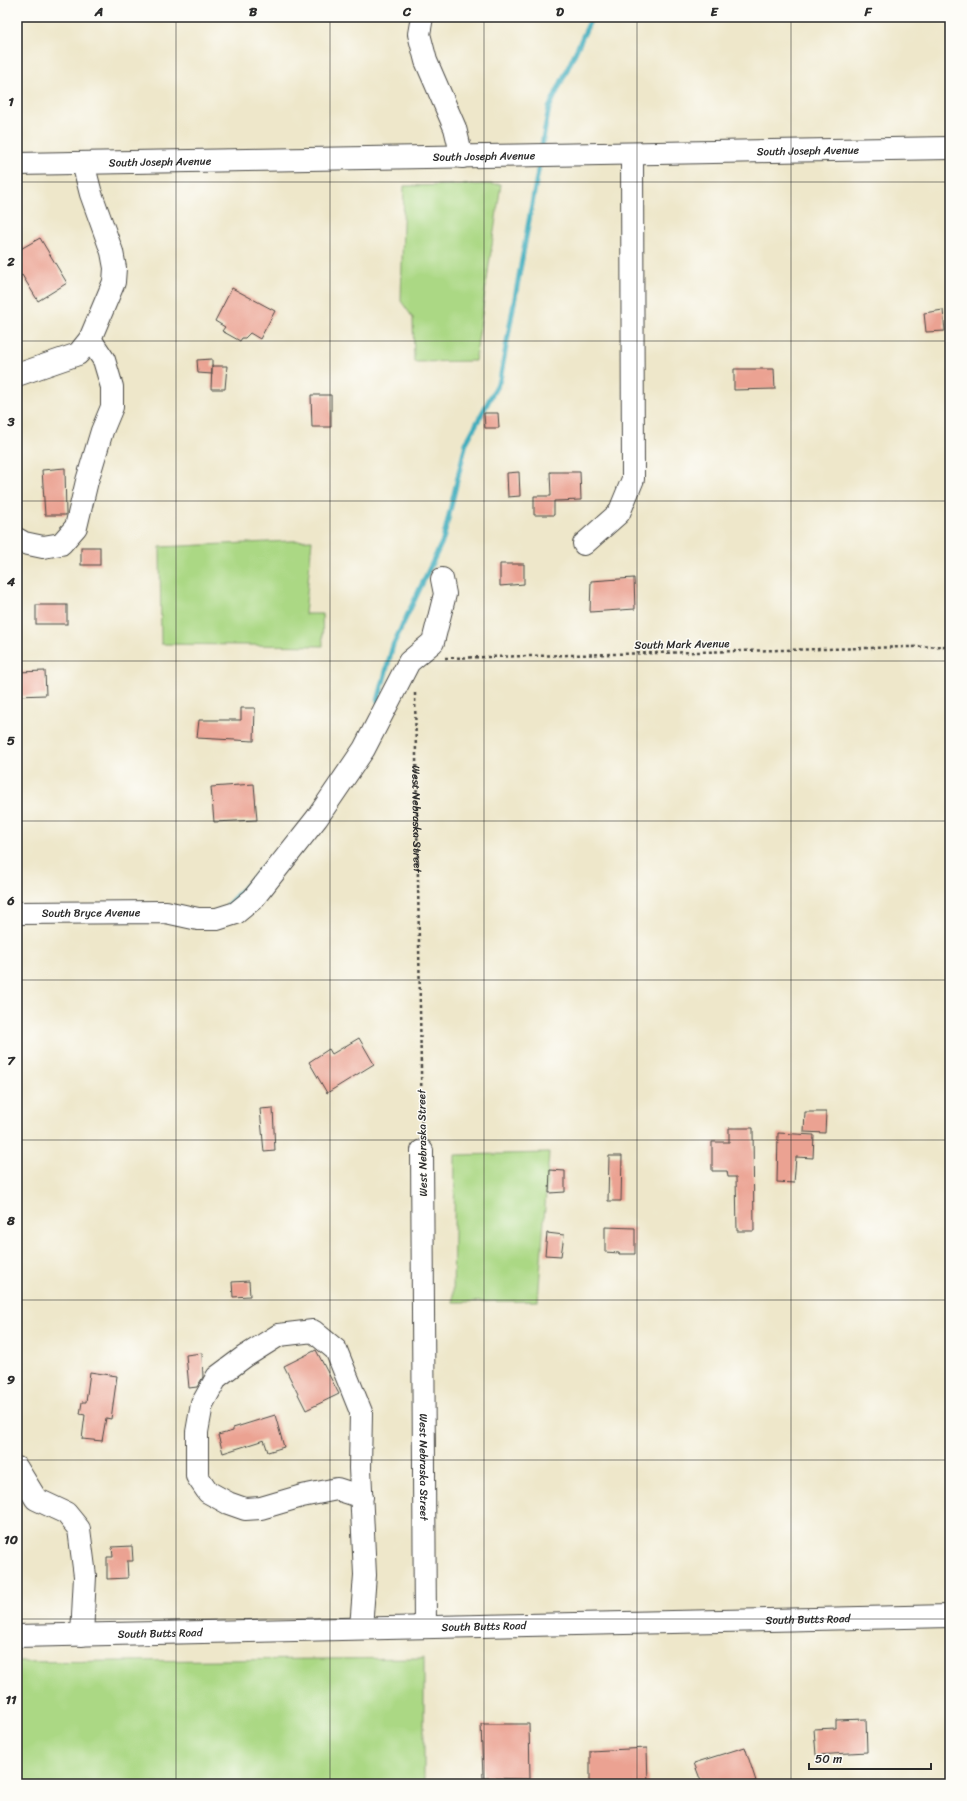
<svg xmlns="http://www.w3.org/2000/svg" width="967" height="1801" font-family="Sriracha,sans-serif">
<rect width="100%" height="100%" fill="#fdfcf7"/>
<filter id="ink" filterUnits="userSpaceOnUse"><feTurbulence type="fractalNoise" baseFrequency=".025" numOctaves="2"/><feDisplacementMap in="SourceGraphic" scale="8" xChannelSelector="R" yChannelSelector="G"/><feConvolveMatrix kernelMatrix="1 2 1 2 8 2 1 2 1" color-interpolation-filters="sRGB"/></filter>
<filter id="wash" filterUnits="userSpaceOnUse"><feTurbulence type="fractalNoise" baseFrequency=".012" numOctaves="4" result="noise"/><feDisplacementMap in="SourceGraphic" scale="16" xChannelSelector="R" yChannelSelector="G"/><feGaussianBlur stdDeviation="0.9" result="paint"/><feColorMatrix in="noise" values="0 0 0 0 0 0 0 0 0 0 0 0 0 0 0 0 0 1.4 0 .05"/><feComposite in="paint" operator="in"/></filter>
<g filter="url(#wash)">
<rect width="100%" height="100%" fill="#eee7ca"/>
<g fill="#abd884" stroke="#6b8258">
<path d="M501 184 475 361 414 362 413 318 401 301 404 186Z"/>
<path d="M312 540 305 614H322L323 646 161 644 160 547Z"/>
<path d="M549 1153 538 1301 453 1302 455 1155Z"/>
<path d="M424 1658V1784H17V1662Z"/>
</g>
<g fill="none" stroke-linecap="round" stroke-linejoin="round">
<g stroke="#3fadbd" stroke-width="5">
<path d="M541 150 549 108 592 17"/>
<path d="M378 701 393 645 443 540 466 443 500 380 540 160"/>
<path d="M228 905 275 855"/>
</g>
</g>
<g id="blocks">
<g fill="#eba292">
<path d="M40 238 67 283 38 301 22 275 17 278V251Z"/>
<path d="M232 288 275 311 260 339 250 333 245 338H242L240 341 222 331 225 327 215 321Z"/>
<path d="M943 310 945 331 926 332 924 313Z"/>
<path d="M212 359V374L198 373 197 360Z"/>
<path d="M212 366H227L225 389H211Z"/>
<path d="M734 369H774L775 389 734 390Z"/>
<path d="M311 395H331V427H312Z"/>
<path d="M484 413H498L499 428H485Z"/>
<path d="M65 468 66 515H45L42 470Z"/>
<path d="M519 472 520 496 508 497 507 473Z"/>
<path d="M550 472H580L581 500 554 501V515H534V496H551Z"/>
<rect x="81" y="547" width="19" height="18"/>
<path d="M500 564H524V584L500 586Z"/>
<path d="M634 578 635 609 590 612 591 581Z"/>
<rect x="36" y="605" width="31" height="19"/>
<path d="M45 671 46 695 17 696V672Z"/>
<path d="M241 708H255L254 741 197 738 199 720H241Z"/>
<path d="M254 784 257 820 214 822 211 787Z"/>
<path d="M359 1038 374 1064 327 1093 309 1062 329 1049 332 1054Z"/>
<path d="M273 1108 275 1151 264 1152 260 1109Z"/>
<path d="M805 1112H826L825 1133 804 1132Z"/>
<path d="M729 1128H753L754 1231H737L736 1177H728L727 1171H712V1142H729Z"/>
<path d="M778 1133 814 1135 813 1158 796 1157 794 1183 777 1182Z"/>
<path d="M609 1156H622L621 1201H608Z"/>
<path d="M550 1170 565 1171V1192L549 1193Z"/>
<path d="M605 1227 635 1228V1254H619V1253L605 1252Z"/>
<path d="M547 1233 564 1235 561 1256 545 1255Z"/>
<path d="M249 1281 250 1296 233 1297 232 1282Z"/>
<path d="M316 1350 339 1394 306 1410 284 1366Z"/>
<path d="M202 1353 203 1377 197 1387 189 1388 186 1355Z"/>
<path d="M90 1372 117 1376 111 1419 106 1418 102 1441 82 1439 85 1415 80 1414 82 1402H86Z"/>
<path d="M275 1415 284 1447 268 1452 264 1440 223 1453 218 1435 233 1431V1428Z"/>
<path d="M132 1546 133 1561H127L128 1578 107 1579V1557H113L112 1547Z"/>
<path d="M866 1719 867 1752 816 1755 814 1729 836 1728V1720Z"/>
<path d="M481 1724H529L530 1779 483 1778Z"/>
<path d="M745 1747 756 1781 745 1784H702L694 1763Z"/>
<path d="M647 1748 648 1784H590V1751Z"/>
</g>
</g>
</g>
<g filter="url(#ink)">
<use href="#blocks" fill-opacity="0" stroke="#484743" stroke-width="1"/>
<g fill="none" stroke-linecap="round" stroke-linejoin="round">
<defs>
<g id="minor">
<path d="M422 17 419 34 426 61 455 128 462 157"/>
<path d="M17 375 78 354 90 339 114 282 115 268 112 252 91 194 83 163"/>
<path d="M17 539 24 543 43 547 61 544 76 527 87 481 102 431 112 407V387L104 360 90 339"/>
<path d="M584 544 619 513 633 479 632 154"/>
<path id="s2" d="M17 913 166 912 198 919H217L236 913 253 899 317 818 364 749 409 662 433 642 445 594 442 579"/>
<path id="s3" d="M422 1151 425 1627"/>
<path d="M17 1468 36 1499 66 1513 79 1529 85 1576 82 1635"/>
<path d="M361 1628 365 1575 360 1468 361 1412 336 1350 313 1331 279 1335 244 1357 217 1377 202 1404 197 1432V1476L208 1492 228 1503 245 1509 261 1508 302 1496 337 1489 362 1497"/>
<path id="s4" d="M17 1636 950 1616"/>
</g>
<g id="major">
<path id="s5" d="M17 164 950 148"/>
</g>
</defs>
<use href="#minor" stroke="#484743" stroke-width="24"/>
<use href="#major" stroke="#484743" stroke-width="24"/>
<g stroke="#484743" stroke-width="2.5" stroke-dasharray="3 3" stroke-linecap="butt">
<path d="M445 658 950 646"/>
<path id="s1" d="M415 693 422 1132"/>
</g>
<use href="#minor" stroke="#fff" stroke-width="22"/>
<use href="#major" stroke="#fff" stroke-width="22"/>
</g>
</g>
<path fill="none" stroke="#2b2b2b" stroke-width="1" stroke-opacity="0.55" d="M176 17V1784M330 17V1784M484 17V1784M637 17V1784M791 17V1784M17 182H950M17 341H950M17 501H950M17 661H950M17 821H950M17 980H950M17 1140H950M17 1300H950M17 1460H950M17 1619H950"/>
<g text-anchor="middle" stroke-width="3" stroke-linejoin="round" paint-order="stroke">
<g font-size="11" fill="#2b2b2b" stroke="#fdfcf7">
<text dy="4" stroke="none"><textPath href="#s5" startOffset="791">South Joseph Avenue</textPath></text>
<text dy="4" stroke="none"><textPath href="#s5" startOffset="467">South Joseph Avenue</textPath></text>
<text dy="4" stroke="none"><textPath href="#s5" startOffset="143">South Joseph Avenue</textPath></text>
<text transform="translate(682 644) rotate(-1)" y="4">South Mark Avenue</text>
<text dy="4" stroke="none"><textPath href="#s1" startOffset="126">West Nebraska Street</textPath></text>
<text dy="4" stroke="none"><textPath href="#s2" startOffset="74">South Bryce Avenue</textPath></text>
<text transform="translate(422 1143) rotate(-91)" y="4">West Nebraska Street</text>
<text dy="4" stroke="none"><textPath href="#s3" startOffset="316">West Nebraska Street</textPath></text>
<text dy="4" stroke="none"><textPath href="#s4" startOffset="791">South Butts Road</textPath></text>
<text dy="4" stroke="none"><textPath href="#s4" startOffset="467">South Butts Road</textPath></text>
<text dy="4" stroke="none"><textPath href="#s4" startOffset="143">South Butts Road</textPath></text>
</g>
</g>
<rect width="967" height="1801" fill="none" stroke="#fdfcf7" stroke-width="44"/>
<path d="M809 1763v6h122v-6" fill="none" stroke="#2b2b2b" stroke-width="2"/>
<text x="815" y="1763" font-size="12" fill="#2b2b2b" stroke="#fdfcf7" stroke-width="3" paint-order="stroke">50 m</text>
<rect x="22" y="22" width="923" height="1757" fill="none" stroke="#2b2b2b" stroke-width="1.5"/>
<g font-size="13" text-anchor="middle" font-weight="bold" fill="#2b2b2b">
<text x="99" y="16">A</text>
<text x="253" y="16">B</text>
<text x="407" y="16">C</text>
<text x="560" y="16">D</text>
<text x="714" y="16">E</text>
<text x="868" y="16">F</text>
<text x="11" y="106">1</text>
<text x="11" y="266">2</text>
<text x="11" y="426">3</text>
<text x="11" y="586">4</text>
<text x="11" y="745">5</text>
<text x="11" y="905">6</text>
<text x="11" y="1065">7</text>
<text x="11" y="1225">8</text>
<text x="11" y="1384">9</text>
<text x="11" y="1544">10</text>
<text x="11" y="1704">11</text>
</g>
</svg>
